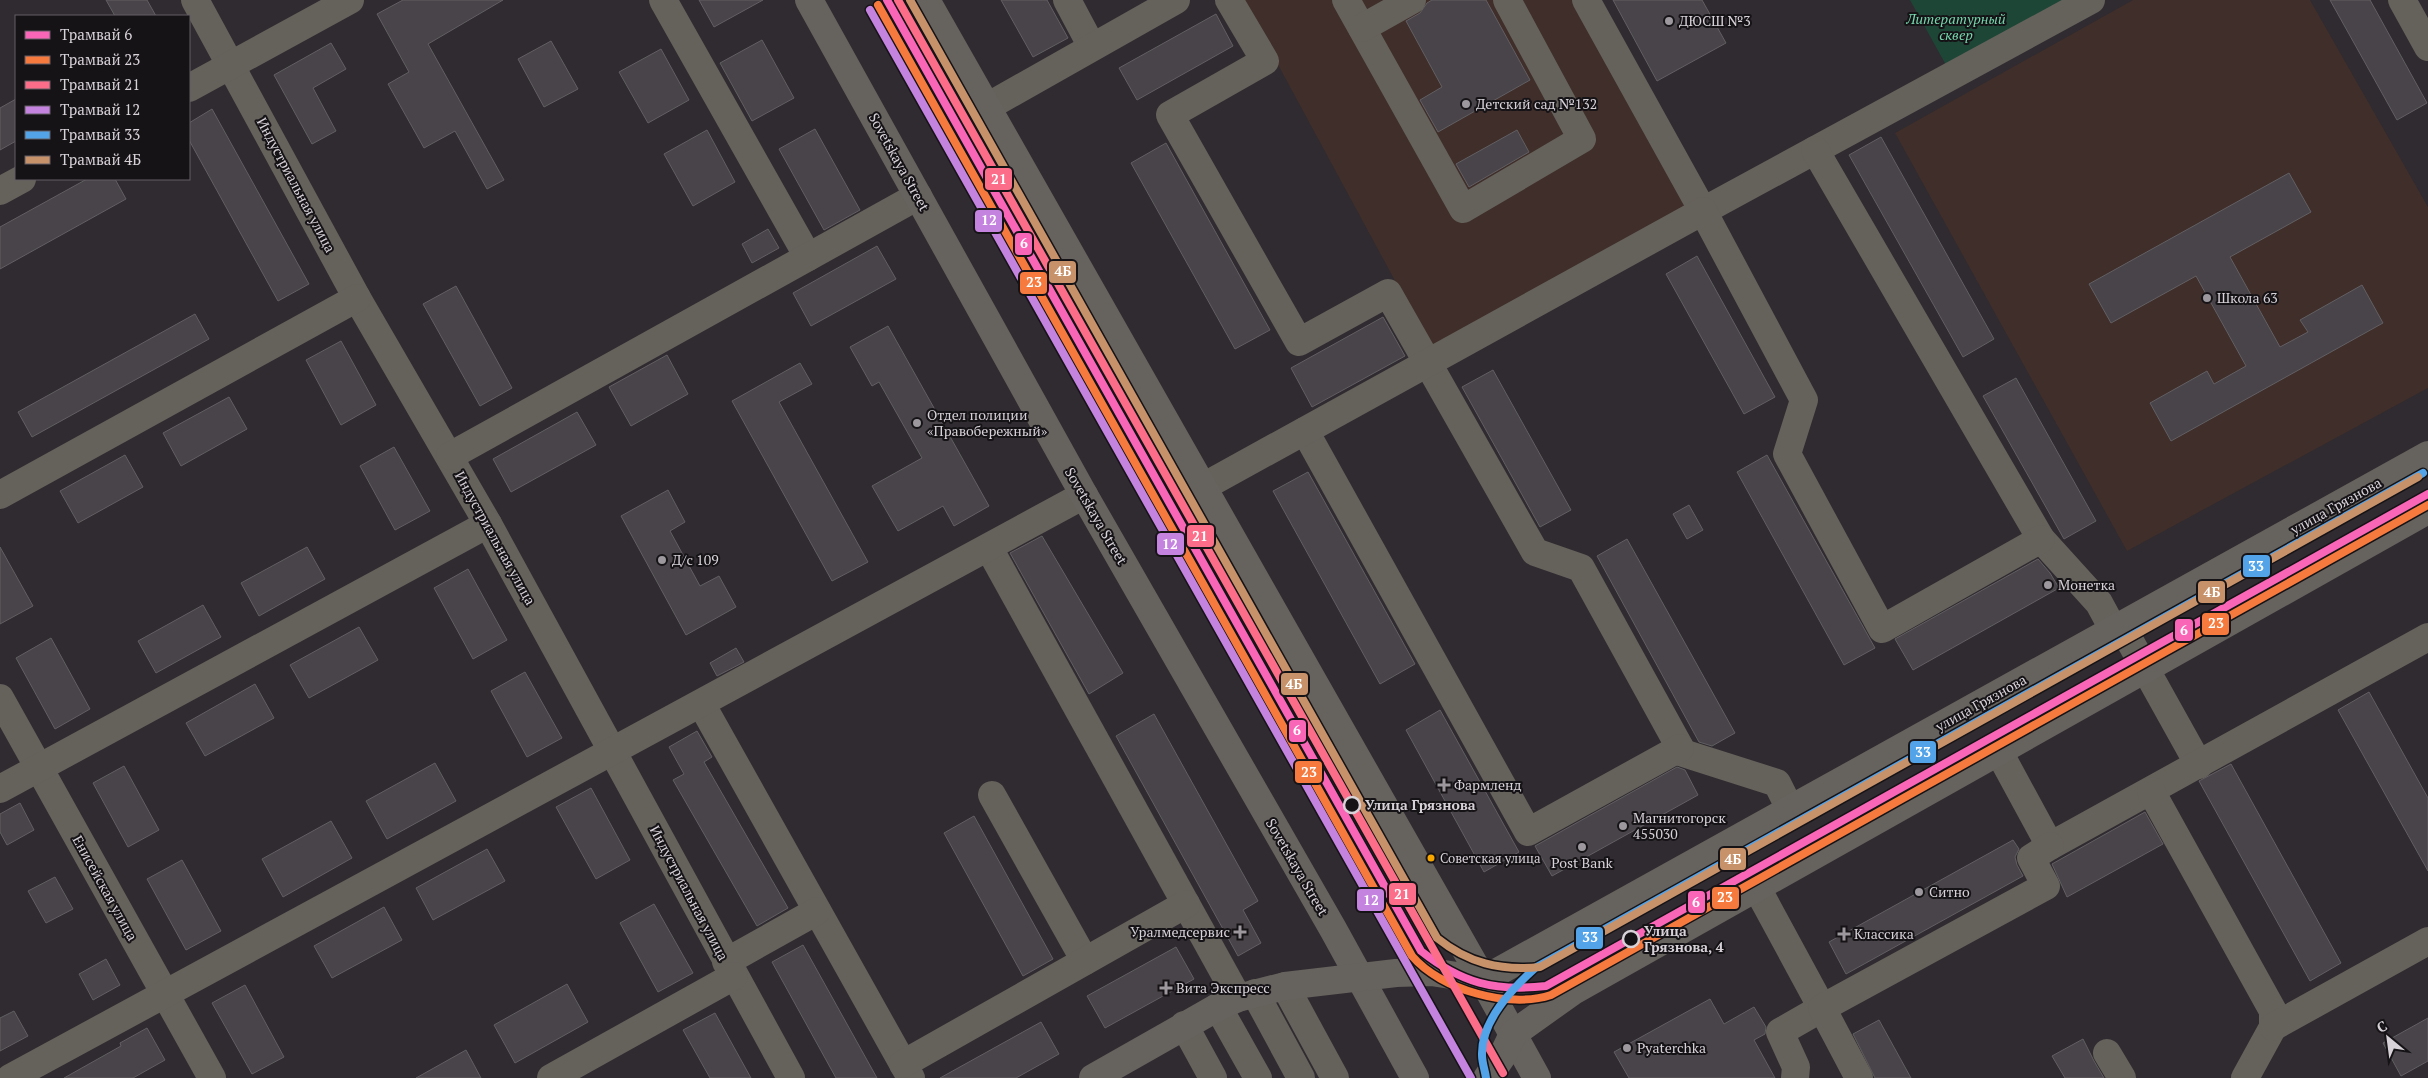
<svg xmlns="http://www.w3.org/2000/svg" width="2428" height="1078" font-family="'PT Serif',serif">
<rect width="100%" height="100%" fill="#2f2b30"/>
<g fill="#3f2e2a">
<path d="M1243 0H1575L1692 208 1433 351Z"/>
<path d="M2133 0H2310L2428 207V388L2127 551 1895 133Z"/>
</g>
<path fill="#1d4636" d="M1910 0H2064L1946 65Z"/>
<g fill="#484449" stroke="#625f63">
<path d="M106 0H147L156 16H115Z"/>
<path d="M403 0H503L428 44 504 180 487 189 455 131 424 148 388 84 409 72 377 14Z"/>
<path d="M699 0H763L714 27Z"/>
<path d="M1001 0H1047L1068 38 1033 57Z"/>
<path d="M1432 0H1486L1530 80 1438 132 1420 100 1442 87 1406 21 1420 13 1427 3Z"/>
<path d="M1613 0H1702L1726 43 1657 81Z"/>
<path d="M2330 0H2370L2427 103 2397 120Z"/>
<path d="M1216 14 1233 46 1137 100 1119 68Z"/>
<path d="M762 40 794 98 752 121 720 63Z"/>
<path d="M551 41 578 89 544 107 518 59Z"/>
<path d="M331 43 346 69 313 88 336 131 312 144 274 75Z"/>
<path d="M661 49 689 100 648 123 619 72Z"/>
<path d="M16 99V141L0 150V108Z"/>
<path d="M212 109 309 284 278 301 189 140V123Z"/>
<path d="M815 129 860 210 824 230 779 149Z"/>
<path d="M707 130 735 182 693 206 664 154Z"/>
<path d="M1517 130 1529 152 1469 187 1456 164Z"/>
<path d="M1881 137 1994 339 1963 357 1849 155Z"/>
<path d="M1166 143 1270 330 1235 349 1131 163Z"/>
<path d="M2289 173 2311 212 2230 257 2280 347 2308 332 2300 320 2362 285 2383 323 2171 441 2150 403 2207 371 2214 384 2246 366 2196 276 2111 323 2089 284Z"/>
<path d="M87 179H115L126 199 0 269V227Z"/>
<path d="M768 229 779 248 752 263 742 244Z"/>
<path d="M877 246 896 279 811 326 793 293Z"/>
<path d="M1697 256 1775 397 1744 414 1666 274Z"/>
<path d="M456 286 512 388 480 406 423 304Z"/>
<path d="M195 314 209 339 32 437 18 412Z"/>
<path d="M1383 317 1405 356 1312 407 1291 368Z"/>
<path d="M888 326 989 506 954 526 943 506 898 531 872 486 922 458 879 382 872 386 850 347Z"/>
<path d="M341 341 376 405 341 425 306 360Z"/>
<path d="M667 355 688 394 631 426 609 387Z"/>
<path d="M800 363 812 384 779 402 868 562 832 581 732 401Z"/>
<path d="M1493 370 1571 510 1540 527 1462 387Z"/>
<path d="M2016 378 2096 521 2064 539 1983 396Z"/>
<path d="M229 397 247 429 181 466 163 433Z"/>
<path d="M577 412 596 445 511 492 493 459Z"/>
<path d="M394 447 430 511 395 530 360 466Z"/>
<path d="M125 455 143 487 78 523 60 491Z"/>
<path d="M1767 455 1875 648 1844 665 1737 472Z"/>
<path d="M1308 472 1415 664 1380 684 1273 491Z"/>
<path d="M668 490 685 522 670 531 700 586 719 576 736 607 686 635 621 516Z"/>
<path d="M1689 505 1703 530 1687 539 1673 514Z"/>
<path d="M1042 536 1123 673 1089 694 1010 553Z"/>
<path d="M1627 539 1735 733 1712 746 1699 742 1597 556Z"/>
<path d="M0 547 33 606 0 624Z"/>
<path d="M307 547 325 579 259 616 241 583Z"/>
<path d="M2038 559 2050 573 2059 588 1913 670 1895 639Z"/>
<path d="M468 569 507 640 473 659 434 588Z"/>
<path d="M203 605 221 637 156 673 138 641Z"/>
<path d="M359 627 378 660 309 698 290 665Z"/>
<path d="M51 638 90 709 55 729 16 658Z"/>
<path d="M736 648 744 662 717 676 710 663Z"/>
<path d="M525 672 562 738 527 757 491 691Z"/>
<path d="M255 684 274 718 205 756 186 723Z"/>
<path d="M2369 692 2428 798V871L2338 710Z"/>
<path d="M1440 710 1519 852 1484 872 1406 730Z"/>
<path d="M1154 714 1258 901 1243 910 1261 943 1238 956 1116 736Z"/>
<path d="M697 731 712 757 704 762 788 908 757 926 673 780 684 774 669 747Z"/>
<path d="M435 763 456 801 387 839 366 801Z"/>
<path d="M2231 764 2341 963 2310 981 2199 781Z"/>
<path d="M124 766 159 830 128 847 93 783Z"/>
<path d="M1677 767 1685 770 1698 795 1552 876 1535 846Z"/>
<path d="M591 788 630 860 596 879 556 807Z"/>
<path d="M20 803 34 830 7 845 0 832V814Z"/>
<path d="M2145 812 2163 844 2067 897 2052 864Z"/>
<path d="M974 816 1053 959 1023 976 944 833Z"/>
<path d="M331 821 352 858 283 897 262 859Z"/>
<path d="M2013 840 2019 849 2015 857 2017 865 2023 876 1846 974 1829 942Z"/>
<path d="M487 849 505 881 433 920 416 888Z"/>
<path d="M182 860 221 931 186 950 147 879Z"/>
<path d="M55 877 73 909 46 923 28 891Z"/>
<path d="M654 904 693 973 658 992 620 923Z"/>
<path d="M384 907 402 940 332 978 314 946Z"/>
<path d="M803 945 877 1078H836L772 962Z"/>
<path d="M1176 947 1194 979 1105 1028 1087 996Z"/>
<path d="M106 959 120 985 93 1000 79 974Z"/>
<path d="M567 984 588 1022 515 1063 494 1025Z"/>
<path d="M245 985 284 1057 252 1074 212 1003Z"/>
<path d="M1710 999 1724 1024 1754 1007 1766 1027 1765 1034 1754 1040 1775 1078H1629L1614 1052Z"/>
<path d="M14 1011 28 1036 0 1051V1018Z"/>
<path d="M715 1013 751 1078H710L683 1030Z"/>
<path d="M2428 1018V1061L2401 1076 2383 1043Z"/>
<path d="M1879 1020 1911 1078H1875L1853 1034Z"/>
<path d="M1041 1022 1059 1054 1016 1078H940Z"/>
<path d="M147 1028 165 1060 133 1078H64L121 1046 120 1043Z"/>
<path d="M2083 1039 2094 1061 2104 1078H2065L2052 1056Z"/>
<path d="M466 1050 481 1078H416Z"/>
</g>
<g fill="none" stroke-linecap="round" stroke-linejoin="round">
<g stroke="#65615b" stroke-width="28">
<path d="M195 0 357 298 488 524 791 1078"/>
<path d="M663 0 808 257"/>
<path d="M1067 0 1092 47"/>
<path d="M1229 0 1265 61 1170 115 1299 342 1388 293 1535 552 1581 568 1683 753 1777 783 1790 809"/>
<path d="M1346 0 1463 209 1582 139 1507 0"/>
<path d="M1586 0 1703 211 2091 0"/>
<path d="M2402 0 2428 47"/>
<path d="M1362 28 1412 0"/>
<path d="M189 88 350 0"/>
<path d="M987 107 1176 0"/>
<path d="M1815 150 2041 539 2099 603 2113 629"/>
<path d="M0 191 22 179"/>
<path d="M1305 431 1528 832 1680 748"/>
<path d="M450 456 918 196"/>
<path d="M1201 488 1703 211 1804 400 1787 454 1882 629 2041 539"/>
<path d="M0 495 357 298"/>
<path d="M989 548 1238 998"/>
<path d="M2121 625 2199 765"/>
<path d="M0 698 212 1078"/>
<path d="M702 705 911 1078"/>
<path d="M1999 752 2050 846 2428 637"/>
<path d="M0 789 488 524"/>
<path d="M2151 791 2273 1011V1027L2245 1078"/>
<path d="M992 795 1085 961"/>
<path d="M1757 888 1822 1008 1780 1032 1796 1067 1795 1078"/>
<path d="M726 962 817 911"/>
<path d="M1285 986 1335 1078"/>
<path d="M1255 993 1301 1078"/>
<path d="M1218 1007 1258 1078"/>
<path d="M1184 1025 1213 1078"/>
<path d="M2273 1027 2428 941"/>
<path d="M2107 1053 2122 1078"/>
<path d="M903 1064 1186 904"/>
<path d="M10 1078 1084 495"/>
<path d="M551 1078 734 976"/>
<path d="M1859 1078 1822 1008 2046 886 2031 858 2050 846"/>
</g>
<g stroke="#66625d" stroke-width="28">
<path d="M809 0 1084 495 1333 929 1415 1078"/>
<path d="M926 0 1483 980 2428 455"/>
<path d="M1093 1078 1218 1007 1238 998 1285 986 1396 973 1431 972 1483 980 1537 1078"/>
<path d="M1487 1078 1503 1055 1513 1034 1573 991 2428 510"/>
</g>
<defs>
<path id="tram-1" d="M887 0 1421 951C1461 983 1495 992 1546 986L2428 494"/>
<path id="tram-2" d="M878 5 1412 956C1441 990 1509 1009 1551 995L2428 505"/>
<path id="tram-3" d="M898 0 1503 1073"/>
<path id="tram-4" d="M870 10 1471 1078"/>
<path id="tram-5" d="M1486 1078C1485 1070 1482 1063 1482 1055 1481 1021 1512 989 1535 968L2423 473"/>
<path id="tram-6" d="M910 0 1437 938C1468 963 1500 971 1540 967L2418 477"/>
</defs>
<use href="#tram-1" stroke="#161317" stroke-width="11"/>
<use href="#tram-2" stroke="#161317" stroke-width="11"/>
<use href="#tram-3" stroke="#161317" stroke-width="11"/>
<use href="#tram-4" stroke="#161317" stroke-width="11"/>
<use href="#tram-5" stroke="#161317" stroke-width="11"/>
<use href="#tram-6" stroke="#161317" stroke-width="11"/>
<use href="#tram-1" stroke="#fa66b7" stroke-width="8"/>
<use href="#tram-2" stroke="#f6793e" stroke-width="8"/>
<use href="#tram-3" stroke="#fb6d88" stroke-width="8"/>
<use href="#tram-4" stroke="#c483df" stroke-width="8"/>
<use href="#tram-5" stroke="#53a3e8" stroke-width="8"/>
<use href="#tram-6" stroke="#c7916a" stroke-width="8"/>
</g>
<g fill="#9c989d" stroke="#161317" stroke-width="2">
<circle cx="1669" cy="21" r="5"/>
<circle cx="1466" cy="104" r="5"/>
<circle cx="2207" cy="298" r="5"/>
<circle cx="917" cy="423" r="5"/>
<circle cx="662" cy="560" r="5"/>
<circle cx="2048" cy="585" r="5"/>
<path d="M1441.5 777.5h5v5h5v5h-5v5h-5v-5h-5v-5h5z"/>
<circle cx="1623" cy="826" r="5"/>
<circle cx="1582" cy="847" r="5"/>
<circle cx="1919" cy="892" r="5"/>
<path d="M1237.5 924.5h5v5h5v5h-5v5h-5v-5h-5v-5h5z"/>
<path d="M1841.5 926.5h5v5h5v5h-5v5h-5v-5h-5v-5h5z"/>
<path d="M1163.5 980.5h5v5h5v5h-5v5h-5v-5h-5v-5h5z"/>
<circle cx="1627" cy="1048" r="5"/>
</g>
<g fill="#161317" stroke="#d7d2d8" stroke-width="2.5">
<circle cx="1352" cy="805" r="8"/>
<circle cx="1631" cy="939" r="8"/>
</g>
<circle fill="#f7a600" stroke="#161317" stroke-width="2" cx="1431" cy="858" r="4.5"/>
<g text-anchor="middle" stroke-width="4" stroke-linejoin="round" paint-order="stroke">
<g font-size="13" fill="#d7d2d8" stroke="#161317" text-anchor="start">
<text x="1440" y="863">Советская улица</text>
</g>
<g font-size="14" font-style="italic" fill="#75d7ad" stroke="#161317">
<text x="1956" y="24">Литературный<tspan x="1956" dy="16">сквер</tspan></text>
</g>
<g font-size="14" fill="#d7d2d8" stroke="#161317" text-anchor="start">
<text x="1679" y="26">ДЮСШ №3</text>
<text x="1476" y="109">Детский сад №132</text>
<text x="2217" y="303">Школа 63</text>
<text x="927" y="420">Отдел полиции<tspan x="927" dy="16">«Правобережный»</tspan></text>
<text x="672" y="565">Д/с 109</text>
<text x="2058" y="590">Монетка</text>
<text x="1454" y="790">Фармленд</text>
<text x="1633" y="823">Магнитогорск<tspan x="1633" dy="16">455030</tspan></text>
<text x="1582" y="868" text-anchor="middle">Post Bank</text>
<text x="1929" y="897">Ситно</text>
<text x="1230" y="937" text-anchor="end">Уралмедсервис</text>
<text x="1854" y="939">Классика</text>
<text x="1176" y="993">Вита Экспресс</text>
<text x="1637" y="1053">Pyaterchka</text>
</g>
<g font-size="14" fill="#d7d2d8" stroke="#161317">
<text transform="translate(899 162) rotate(61)" y="5">Sovetskaya Street</text>
<text transform="translate(296 185) rotate(62)" y="5">Индустриальная улица</text>
<text transform="translate(2336 506) rotate(-29)" y="5">улица Грязнова</text>
<text transform="translate(1096 516) rotate(60)" y="5">Sovetskaya Street</text>
<text transform="translate(495 538) rotate(61)" y="5">Индустриальная улица</text>
<text transform="translate(1981 703) rotate(-29)" y="5">улица Грязнова</text>
<text transform="translate(1297 867) rotate(60)" y="5">Sovetskaya Street</text>
<text transform="translate(105 888) rotate(61)" y="5">Енисейская улица</text>
<text transform="translate(689 893) rotate(62)" y="5">Индустриальная улица</text>
</g>
<g font-size="14" font-weight="bold" fill="#d7d2d8" stroke="#161317" text-anchor="start">
<text x="1365" y="810">Улица Грязнова</text>
<text x="1644" y="936">Улица<tspan x="1644" dy="16">Грязнова, 4</tspan></text>
</g>
</g>
<g stroke="#161317" stroke-width="2">
<rect x="984" y="167" width="29" height="24" rx="5" fill="#fb6d88"/>
<rect x="974" y="209" width="29" height="24" rx="5" fill="#c483df"/>
<rect x="1014" y="232" width="19" height="24" rx="5" fill="#fa66b7"/>
<rect x="1048" y="260" width="29" height="24" rx="5" fill="#c7916a"/>
<rect x="1019" y="271" width="29" height="24" rx="5" fill="#f6793e"/>
<rect x="1186" y="524" width="29" height="24" rx="5" fill="#fb6d88"/>
<rect x="1156" y="532" width="29" height="24" rx="5" fill="#c483df"/>
<rect x="2242" y="554" width="29" height="24" rx="5" fill="#53a3e8"/>
<rect x="2197" y="580" width="29" height="24" rx="5" fill="#c7916a"/>
<rect x="2201" y="612" width="29" height="24" rx="5" fill="#f6793e"/>
<rect x="2174" y="618" width="20" height="24" rx="5" fill="#fa66b7"/>
<rect x="1280" y="672" width="29" height="24" rx="5" fill="#c7916a"/>
<rect x="1288" y="719" width="19" height="24" rx="5" fill="#fa66b7"/>
<rect x="1909" y="740" width="28" height="24" rx="5" fill="#53a3e8"/>
<rect x="1294" y="760" width="29" height="24" rx="5" fill="#f6793e"/>
<rect x="1719" y="847" width="28" height="24" rx="5" fill="#c7916a"/>
<rect x="1388" y="882" width="29" height="24" rx="5" fill="#fb6d88"/>
<rect x="1711" y="886" width="29" height="24" rx="5" fill="#f6793e"/>
<rect x="1356" y="888" width="29" height="24" rx="5" fill="#c483df"/>
<rect x="1687" y="890" width="19" height="24" rx="5" fill="#fa66b7"/>
<rect x="1575" y="926" width="29" height="24" rx="5" fill="#53a3e8"/>
</g>
<g font-size="14" text-anchor="middle" font-weight="bold" fill="#fff">
<text x="999" y="184">21</text>
<text x="989" y="225">12</text>
<text x="1024" y="248">6</text>
<text x="1063" y="276">4Б</text>
<text x="1034" y="287">23</text>
<text x="1200" y="541">21</text>
<text x="1170" y="549">12</text>
<text x="2256" y="571">33</text>
<text x="2212" y="597">4Б</text>
<text x="2216" y="628">23</text>
<text x="2184" y="635">6</text>
<text x="1294" y="689">4Б</text>
<text x="1297" y="735">6</text>
<text x="1923" y="757">33</text>
<text x="1309" y="777">23</text>
<text x="1733" y="864">4Б</text>
<text x="1402" y="899">21</text>
<text x="1725" y="902">23</text>
<text x="1371" y="905">12</text>
<text x="1696" y="907">6</text>
<text x="1590" y="942">33</text>
</g>
<rect x="15" y="15" width="175" height="165" fill="#161317" stroke="#635f64"/>
<rect x="25" y="31" width="25" height="8" fill="#fa66b7" stroke="#635f64"/>
<text x="60" y="40" font-size="15" fill="#d7d2d8">Трамвай 6</text>
<rect x="25" y="56" width="25" height="8" fill="#f6793e" stroke="#635f64"/>
<text x="60" y="65" font-size="15" fill="#d7d2d8">Трамвай 23</text>
<rect x="25" y="81" width="25" height="8" fill="#fb6d88" stroke="#635f64"/>
<text x="60" y="90" font-size="15" fill="#d7d2d8">Трамвай 21</text>
<rect x="25" y="106" width="25" height="8" fill="#c483df" stroke="#635f64"/>
<text x="60" y="115" font-size="15" fill="#d7d2d8">Трамвай 12</text>
<rect x="25" y="131" width="25" height="8" fill="#53a3e8" stroke="#635f64"/>
<text x="60" y="140" font-size="15" fill="#d7d2d8">Трамвай 33</text>
<rect x="25" y="156" width="25" height="8" fill="#c7916a" stroke="#635f64"/>
<text x="60" y="165" font-size="15" fill="#d7d2d8">Трамвай 4Б</text>
<g transform="translate(2388 1038) rotate(331)" stroke="#161317" stroke-width="4" paint-order="stroke">
<path d="M0-4L9 19L0 12L-9 19Z" fill="#d7d2d8"/>
<text y="-8" font-size="14" font-weight="bold" text-anchor="middle" fill="#d7d2d8">С</text>
</g>
</svg>
